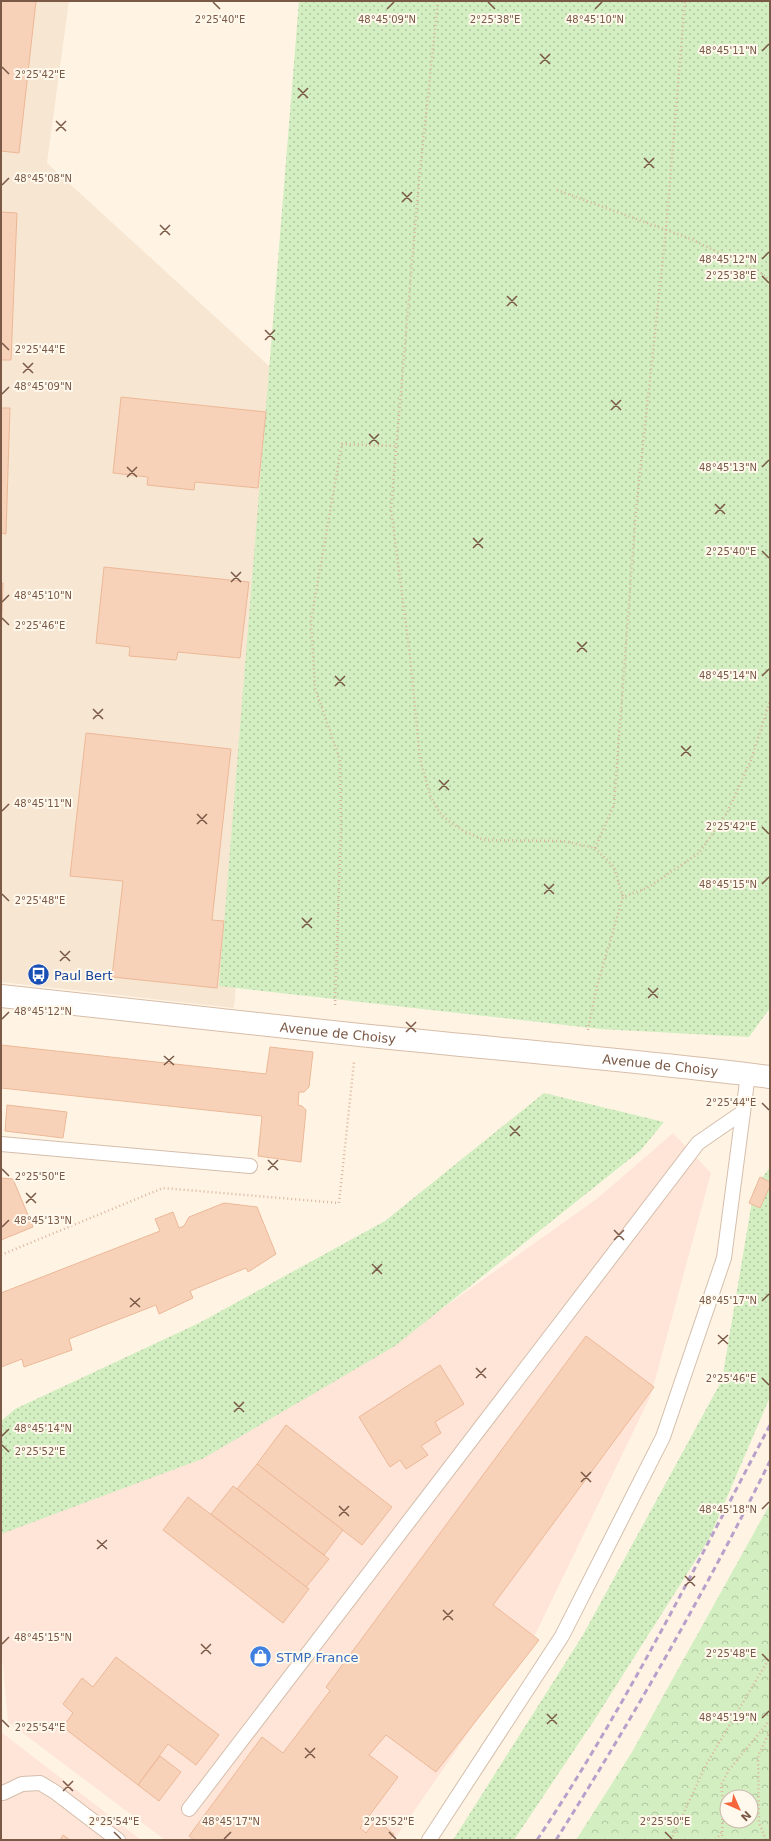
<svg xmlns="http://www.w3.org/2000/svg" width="771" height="1841" font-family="'DejaVu Sans',sans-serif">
<defs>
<pattern id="grass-dots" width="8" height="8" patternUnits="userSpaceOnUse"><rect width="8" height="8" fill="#d3eec1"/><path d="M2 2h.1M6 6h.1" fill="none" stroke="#b0c49f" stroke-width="1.8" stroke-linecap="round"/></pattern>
<pattern id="park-crowns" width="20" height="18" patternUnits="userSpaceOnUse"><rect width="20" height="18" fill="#d3eec1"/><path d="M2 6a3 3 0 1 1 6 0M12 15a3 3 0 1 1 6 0" fill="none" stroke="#b0c49f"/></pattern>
</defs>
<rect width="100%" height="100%" fill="#fff4e4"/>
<path fill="#f7e6d2" d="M1 1H69L47 163 292 387 234 1008 1 982Z"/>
<g fill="#ffe4d8">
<path d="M673 1133 711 1173 651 1395 532 1641 394 1840H165L8 1722 1 1644V1530L391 1345 598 1198Z"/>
<path d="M1 1732 141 1840H1Z"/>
</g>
<g fill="url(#grass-dots)">
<path d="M299 1H770V1008L749 1037 600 1029 219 986Z"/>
<path d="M544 1093 664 1122 641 1150 395 1346 202 1459 1 1534V1421L15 1409 199 1323 385 1221Z"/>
<path d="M770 1167V1397L709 1539 595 1719 514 1840H453L583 1635 722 1380 754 1189Z"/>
</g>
<path fill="url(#park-crowns)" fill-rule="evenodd" d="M770 1504V1840H576L632 1752ZM727 1797H751V1821H727Z"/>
<g fill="#f7d2b9" stroke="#ecb897">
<path d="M1 1H36L19 153 1 151Z"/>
<path d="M1 212 17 213 11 360H1Z"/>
<path d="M121 397 266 412 258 488 195 482 194 490 147 485 148 477 113 473Z"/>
<path d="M1 408H10L6 534 1 533Z"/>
<path d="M104 567 249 582 240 658 178 652 176 660 129 656 130 647 96 643Z"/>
<path d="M1 583H3L1 642Z"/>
<path d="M86 733 231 749 212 920 224 921 217 988 112 977 123 881 70 876Z"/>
<path d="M1 1045 266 1074 270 1047 313 1052 309 1087 304 1092H299L298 1105 302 1106 306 1110 301 1162 258 1156 262 1116 1 1088Z"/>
<path d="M7 1105 67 1112 63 1138 5 1131Z"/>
<path d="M760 1177 770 1182V1186L760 1208 749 1203Z"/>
<path d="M1 1178 13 1179 33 1227 1 1240Z"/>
<path d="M224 1203 257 1207 276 1254 248 1272 246 1268 190 1291 193 1298 159 1314 156 1305 69 1339 72 1350 24 1367 22 1359 1 1367V1293L160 1231 155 1219 173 1212 179 1228 184 1226 189 1217Z"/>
<path d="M586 1336 654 1387 493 1605 539 1640 436 1772 386 1735 369 1755 398 1777 360 1828 366 1833 376 1820 394 1834 389 1840H194L189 1836 262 1737 283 1753 330 1691 326 1687Z"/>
<path d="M440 1365 464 1404 435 1422 441 1433 421 1446 428 1455 406 1469 400 1460 390 1467 359 1417Z"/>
<path d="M286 1425 392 1507 362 1545 257 1464Z"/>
<path d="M257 1464 343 1530 324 1555 237 1489Z"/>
<path d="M233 1486 329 1559 306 1587 211 1514Z"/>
<path d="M188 1497 309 1589 283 1623 163 1530Z"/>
<path d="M116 1657 219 1735 196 1765 168 1744 138 1785 63 1727 73 1713 63 1704 82 1678 93 1687Z"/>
<path d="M160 1756 181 1772 159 1801 138 1785Z"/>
<path d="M63 1835 70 1840H60Z"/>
</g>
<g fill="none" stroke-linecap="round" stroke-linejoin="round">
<defs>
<g id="lane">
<path d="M1 1144 250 1166"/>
<path d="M1 1792 3 1793 22 1784 40 1783 55 1792 118 1840"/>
<path d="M189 1809 698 1143 743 1112"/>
<path d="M429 1840 562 1636 663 1437 724 1258 748 1074"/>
</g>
<g id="secondary">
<path id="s1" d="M1 996C121 1008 240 1023 360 1035 497 1049 634 1060 770 1077"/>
</g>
</defs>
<use href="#lane" stroke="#d4beab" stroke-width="16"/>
<use href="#secondary" stroke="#d7bda8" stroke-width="24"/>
<g stroke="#dcb59b" stroke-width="2.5" stroke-dasharray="1 3" stroke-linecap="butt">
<path d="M438 1 419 181 391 509 410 656 420 759 431 798 440 813 451 823 466 832 484 840 563 841 595 848 614 867 623 897"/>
<path d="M557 190 691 239 761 273 770 281"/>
<path d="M595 848 614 805 636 510 666 230 685 1"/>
<path d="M335 1005 341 827 340 760 315 688 311 620 342 444 396 446"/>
<path d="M588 1030 597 986 623 897 647 888 699 853 727 813 751 760 770 701"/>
<path d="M1 1255 163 1188 339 1203 354 1062"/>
<path d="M671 1840 706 1765 770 1657"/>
<path d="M716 1840 722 1831"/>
<path d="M722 1840 723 1800 721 1785 729 1770 770 1720"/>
<path d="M766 1840 759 1823 758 1756 770 1731"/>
</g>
<use href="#lane" stroke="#fff" stroke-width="14"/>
<use href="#secondary" stroke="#fff" stroke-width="22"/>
<g stroke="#b7a1ca" stroke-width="3" stroke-dasharray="6 4" stroke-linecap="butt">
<path d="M537 1840C625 1708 696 1565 770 1425"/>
<path d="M556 1840C634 1716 705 1592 770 1461"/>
</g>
</g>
<path fill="none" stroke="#7a5946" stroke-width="1.5" d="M213 2 220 9M488 2 495 9M387 9 394 2M595 9 602 2M762 51 769 44M540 54 550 64M540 64 550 54M2 67 9 74M298 88 308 98M298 98 308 88M56 121 66 131M56 131 66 121M644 158 654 168M644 168 654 158M2 185 9 178M402 192 412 202M402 202 412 192M160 225 170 235M160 235 170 225M762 259 769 252M762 276 769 283M507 296 517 306M507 306 517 296M265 330 275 340M265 340 275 330M2 343 9 350M23 363 33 373M23 373 33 363M2 394 9 387M611 400 621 410M611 410 621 400M369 434 379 444M369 444 379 434M127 467 137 477M762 467 769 460M127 477 137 467M715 504 725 514M715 514 725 504M473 538 483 548M473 548 483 538M762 551 769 558M231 572 241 582M231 582 241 572M2 602 9 595M2 618 9 625M577 642 587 652M577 652 587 642M335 676 345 686M762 676 769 669M335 686 345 676M93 709 103 719M93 719 103 709M681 746 691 756M681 756 691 746M439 780 449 790M439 790 449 780M2 811 9 804M197 814 207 824M197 824 207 814M762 827 769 834M544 884 554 894M762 884 769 877M2 894 9 901M544 894 554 884M302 918 312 928M302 928 312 918M60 951 70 961M60 961 70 951M648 988 658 998M648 998 658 988M2 1019 9 1012M406 1022 416 1032M406 1032 416 1022M164 1056 174 1065M164 1065 174 1056M762 1103 769 1110M510 1126 520 1136M510 1136 520 1126M268 1160 278 1170M2 1169 9 1176M268 1170 278 1160M26 1193 36 1203M26 1203 36 1193M2 1227 9 1220M614 1230 624 1240M614 1240 624 1230M372 1264 382 1274M372 1274 382 1264M130 1298 140 1307M762 1301 769 1294M130 1307 140 1298M718 1335 728 1344M718 1344 728 1335M476 1368 486 1378M476 1378 486 1368M762 1378 769 1385M234 1402 244 1412M234 1412 244 1402M2 1436 9 1429M2 1445 9 1452M581 1472 591 1482M581 1482 591 1472M339 1506 349 1516M762 1509 769 1502M339 1516 349 1506M97 1540 107 1549M97 1549 107 1540M685 1576 695 1586M685 1586 695 1576M443 1610 453 1620M443 1620 453 1610M2 1644 9 1637M201 1644 211 1654M201 1654 211 1644M762 1654 769 1661M547 1714 557 1724M762 1718 769 1711M2 1720 9 1727M547 1724 557 1714M305 1748 315 1758M305 1758 315 1748M63 1781 73 1791M63 1791 73 1781M114 1832 121 1839M389 1832 396 1839M665 1832 672 1839M224 1839 231 1832"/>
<defs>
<symbol id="bus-disc" viewBox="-11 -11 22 22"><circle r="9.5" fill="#1a4fb4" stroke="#fff8ed"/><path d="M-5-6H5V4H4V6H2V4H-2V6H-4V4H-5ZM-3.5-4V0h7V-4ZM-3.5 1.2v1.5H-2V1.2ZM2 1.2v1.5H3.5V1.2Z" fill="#fff"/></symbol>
<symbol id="shop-disc" viewBox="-11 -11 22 22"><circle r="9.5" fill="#3f7fe0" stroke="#fff8ed"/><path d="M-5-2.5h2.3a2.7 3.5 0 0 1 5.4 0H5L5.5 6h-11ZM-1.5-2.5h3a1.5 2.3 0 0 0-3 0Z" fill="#fff"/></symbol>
</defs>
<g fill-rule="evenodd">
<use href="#bus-disc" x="26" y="962" width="25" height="25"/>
<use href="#shop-disc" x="248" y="1644" width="25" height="25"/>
</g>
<g text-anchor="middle" stroke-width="4" stroke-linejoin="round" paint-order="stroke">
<g font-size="13" fill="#164399" stroke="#fff8ed" text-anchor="start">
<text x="54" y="980">Paul Bert</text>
</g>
<g font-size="13" fill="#7a5946" stroke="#fff8ed">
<text dy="5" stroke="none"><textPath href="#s1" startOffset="339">Avenue de Choisy</textPath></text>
<text dy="5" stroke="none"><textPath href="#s1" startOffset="663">Avenue de Choisy</textPath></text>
</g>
<g font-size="13" fill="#366cbe" stroke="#fff8ed" text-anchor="start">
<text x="276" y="1662">STMP France</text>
</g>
</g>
<g font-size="10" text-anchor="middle" fill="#7a5946" stroke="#fff8ed" stroke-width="4" stroke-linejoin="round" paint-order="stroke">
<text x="220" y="23">2°25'40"E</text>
<text x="387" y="23">48°45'09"N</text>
<text x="495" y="23">2°25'38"E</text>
<text x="595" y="23">48°45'10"N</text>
<text x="728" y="54">48°45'11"N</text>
<text x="40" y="78">2°25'42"E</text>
<text x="43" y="182">48°45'08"N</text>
<text x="728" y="263">48°45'12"N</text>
<text x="731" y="279">2°25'38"E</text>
<text x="40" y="353">2°25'44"E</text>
<text x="43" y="390">48°45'09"N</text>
<text x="728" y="471">48°45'13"N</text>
<text x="731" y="555">2°25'40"E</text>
<text x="43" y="599">48°45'10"N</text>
<text x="40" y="629">2°25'46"E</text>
<text x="728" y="679">48°45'14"N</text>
<text x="43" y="807">48°45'11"N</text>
<text x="731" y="830">2°25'42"E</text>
<text x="728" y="888">48°45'15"N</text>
<text x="40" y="904">2°25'48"E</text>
<text x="43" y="1015">48°45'12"N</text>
<text x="731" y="1106">2°25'44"E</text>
<text x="40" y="1180">2°25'50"E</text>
<text x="43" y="1224">48°45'13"N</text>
<text x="728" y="1304">48°45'17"N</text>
<text x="731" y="1382">2°25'46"E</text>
<text x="43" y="1432">48°45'14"N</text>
<text x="40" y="1455">2°25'52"E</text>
<text x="728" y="1513">48°45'18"N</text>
<text x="43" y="1641">48°45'15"N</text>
<text x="731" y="1657">2°25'48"E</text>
<text x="728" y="1721">48°45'19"N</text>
<text x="40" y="1731">2°25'54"E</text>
<text x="114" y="1825">2°25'54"E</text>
<text x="231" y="1825">48°45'17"N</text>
<text x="389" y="1825">2°25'52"E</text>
<text x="665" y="1825">2°25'50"E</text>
</g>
<rect width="771" height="1841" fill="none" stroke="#7a5946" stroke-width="4"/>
<g transform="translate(739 1809) rotate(135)"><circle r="19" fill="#fff8ed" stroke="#cab8aa"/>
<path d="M0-3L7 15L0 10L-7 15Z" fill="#f5663c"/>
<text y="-6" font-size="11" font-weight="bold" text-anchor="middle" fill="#7a5946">N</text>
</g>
</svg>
